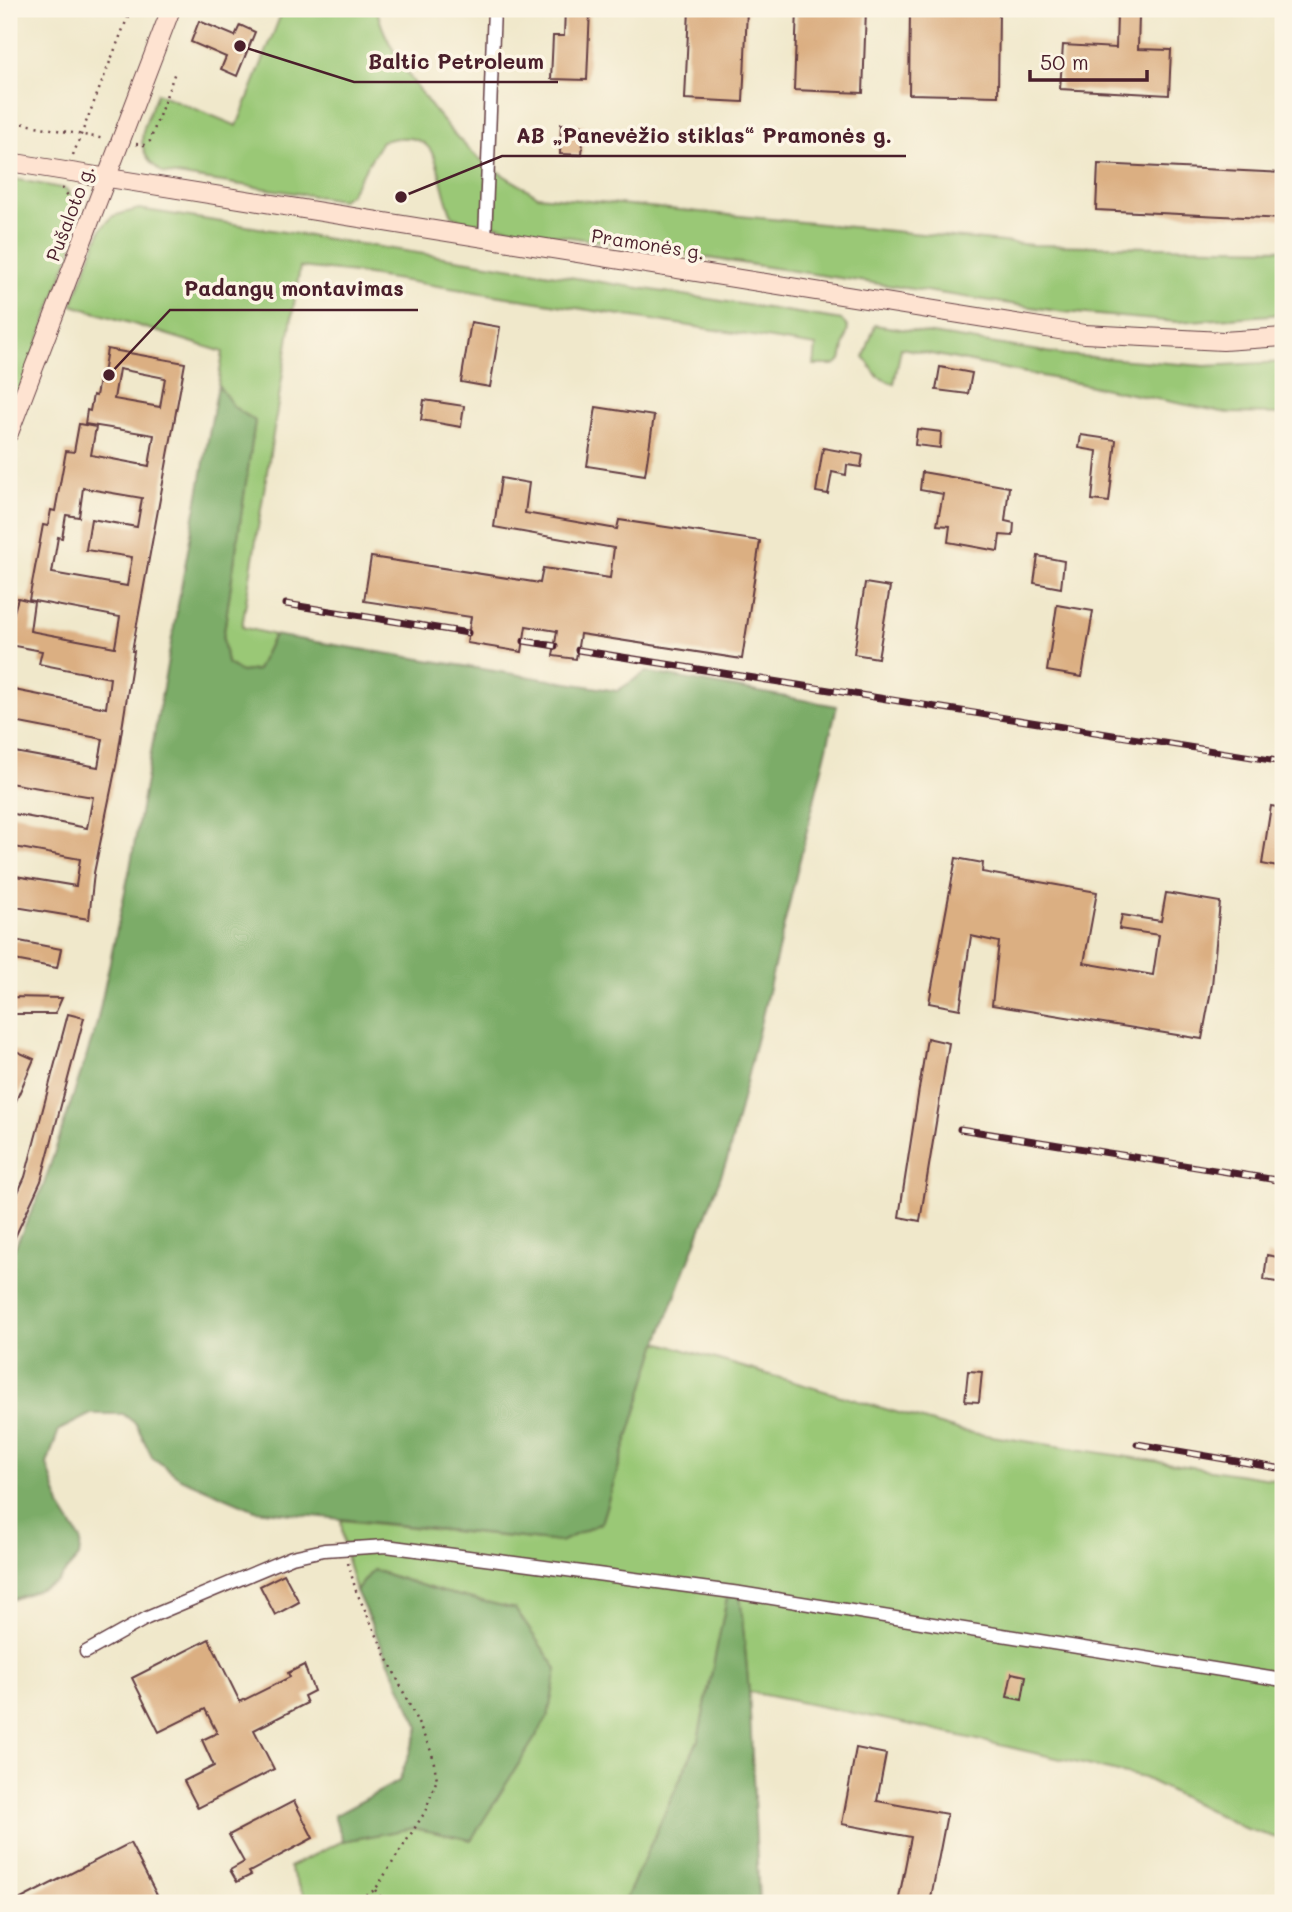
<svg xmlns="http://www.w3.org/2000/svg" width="1292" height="1912" font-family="Mali,sans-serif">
<rect width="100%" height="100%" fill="#fcf5e5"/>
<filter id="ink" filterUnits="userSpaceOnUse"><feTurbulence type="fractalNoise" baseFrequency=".0143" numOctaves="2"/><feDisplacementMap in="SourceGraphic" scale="14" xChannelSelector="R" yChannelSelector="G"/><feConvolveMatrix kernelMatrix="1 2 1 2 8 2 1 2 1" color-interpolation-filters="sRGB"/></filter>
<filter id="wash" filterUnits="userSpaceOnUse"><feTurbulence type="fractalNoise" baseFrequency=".00686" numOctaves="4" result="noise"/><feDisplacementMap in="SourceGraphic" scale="28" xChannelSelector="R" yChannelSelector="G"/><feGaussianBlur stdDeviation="1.57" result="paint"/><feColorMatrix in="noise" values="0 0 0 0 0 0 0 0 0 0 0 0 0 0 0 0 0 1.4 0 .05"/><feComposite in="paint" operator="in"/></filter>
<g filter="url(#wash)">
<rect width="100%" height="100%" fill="#f0e8cb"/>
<g fill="#9ac876" stroke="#727450" stroke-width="2">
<path d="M283 9H377C384 50 446 132 479 158 497 173 519 184 538 196L1033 245 1283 249V314L1177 322 1064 312 464 221 453 217C433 179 448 123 382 141L350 194 341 200 163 173C128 148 145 126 157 93L237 126Z"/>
<path d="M9 178 66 189 76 201 78 220 71 251 19 395 9 391Z"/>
<path d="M139 209 842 320 848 328 841 360 834 365H814L816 346 355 273 300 267 242 627 274 635 257 670 241 672 227 663 223 639 255 421 234 407 218 385 223 352 72 305 101 229 113 216Z"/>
<path d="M875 325 1065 355 1205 366 1283 362V414L1227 413 901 348 894 384 878 377 864 357Z"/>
<path d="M658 1342 960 1431 1283 1481V1840L1244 1828 1144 1778 903 1723 749 1692 740 1594 728 1593 698 1740 624 1903H308L289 1867 343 1841 414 1828 471 1840 548 1717 557 1669 515 1609 439 1591 374 1570 356 1591 344 1548 341 1520 560 1542 601 1523Z"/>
</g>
<g fill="#7bac67" stroke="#626649" stroke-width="2">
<path d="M218 385 234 407 255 421 223 639 227 663 241 672 257 670 274 635 617 691 646 672 837 706 728 1157 658 1342 601 1523 560 1542 255 1510 180 1478 152 1457 136 1424 123 1414H91L59 1430 47 1464 61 1508 81 1540 79 1557 56 1583 9 1601V1260L43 1187 96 1027 130 868Z"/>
<path d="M373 1570 439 1591 515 1609 557 1669 548 1717 471 1840 414 1828 343 1841 334 1816 399 1781 419 1727 356 1591Z"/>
<path d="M728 1593H740L749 1692 759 1903H624L698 1740Z"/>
</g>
<g id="blocks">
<g fill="#dbaf82" fill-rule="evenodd">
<path d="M565 9H590L587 80 551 79 553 36H564Z"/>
<path d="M689 9H747L743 102 685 99Z"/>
<path d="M797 9H866L863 93 794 90Z"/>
<path d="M910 9H999L998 96 909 94Z"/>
<path d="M1117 15H1139L1138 49 1171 50 1169 95 1060 89 1063 45 1116 48Z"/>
<path d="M199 21 235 36 240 25 255 32 237 76 221 69 226 57 191 42Z"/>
<path d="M561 124 584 126 582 155 560 154Z"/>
<path d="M1098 164 1283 173V219L1096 210Z"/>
<path d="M471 322 500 327 490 387 461 382Z"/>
<path d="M107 349 185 363 132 651H134L117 761 94 873 89 919 9 906V875L76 886 80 859 9 846V813L87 828 93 797 9 783V751L98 767 103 739 9 721V689L106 708 110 678 39 664 42 651 9 645V629L18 598 34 602 30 631 115 647 120 617 29 600 43 525 48 526 51 510 55 511 66 451 74 452 79 424 96 427 91 455 149 466 154 435 85 424 87 410 90 411 93 395 96 396 99 380 102 381ZM119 369 165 378 160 407 114 399ZM83 488 142 498 137 527 91 519 86 550 132 557 127 586 52 573 58 537 62 538 66 515 79 517Z"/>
<path d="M940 367 972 373 968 394 936 390Z"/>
<path d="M424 400 464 406 461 427 421 420Z"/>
<path d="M596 407 654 416 645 475 587 466Z"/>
<path d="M917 429 941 432 940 448 915 445Z"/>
<path d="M1081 435 1116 440 1109 502 1092 500 1097 451 1079 448Z"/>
<path d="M823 448 863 455 861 467 847 465 846 475 832 472 828 494 816 492Z"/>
<path d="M922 472 1009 487 1005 521 1014 523 1013 536 1000 535 998 551 948 542 950 526 937 525 943 494 920 490Z"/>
<path d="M501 478 529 483 525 513 617 529 619 520 760 541 742 659 580 634 576 659 553 656 557 631 526 626 522 652 467 643 471 617 364 601 371 557 540 583 543 568 610 578 614 548 494 527Z"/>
<path d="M1038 556 1064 561 1061 588 1034 583Z"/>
<path d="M865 583 890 587 878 658 854 654Z"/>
<path d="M1057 605 1093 611 1082 677 1047 671Z"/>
<path d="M1271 806 1283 808V868L1262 864Z"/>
<path d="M956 858 983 863 982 872 1097 892 1084 963 1153 975 1159 935 1119 929 1122 915 1161 921 1166 893 1220 902 1212 985 1202 1039 992 1005 999 942 971 936 960 1009 929 1003Z"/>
<path d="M9 939 61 949 57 968 9 959Z"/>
<path d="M9 997 62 998 55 1014H9Z"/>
<path d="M68 1014 84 1018 41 1181 9 1250V1212L25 1177Z"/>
<path d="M927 1038 949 1043 920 1221 899 1217Z"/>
<path d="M9 1048 34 1059 9 1117Z"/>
<path d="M1267 1255 1283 1258V1283L1264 1280Z"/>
<path d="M968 1371 982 1372 979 1402 965 1401Z"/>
<path d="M284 1574 299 1602 275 1615 260 1586Z"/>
<path d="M209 1639 240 1702 290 1677 288 1673 304 1665 314 1691 304 1696 307 1703 254 1730 274 1769 198 1808 184 1781 214 1766 202 1740 217 1733 205 1709 159 1732 132 1678Z"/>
<path d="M1012 1673 1026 1676 1022 1700 1007 1697Z"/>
<path d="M856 1748 886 1754 877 1801 947 1814 930 1903H898L911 1837 842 1824Z"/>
<path d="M294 1801 313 1838 249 1872 251 1875 237 1882 230 1870 244 1862 229 1835Z"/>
<path d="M130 1843 161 1903H13Z"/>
</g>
</g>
</g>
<g filter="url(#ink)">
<use href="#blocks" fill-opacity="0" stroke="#633d43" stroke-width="2"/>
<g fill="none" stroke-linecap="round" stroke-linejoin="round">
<defs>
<g id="street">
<path d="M485 239 494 9"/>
<path d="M86 1652 147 1618 292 1557 324 1550 386 1546 740 1593 1283 1680"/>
</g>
<g id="secondary">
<path d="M9 162 1084 334 1223 341 1283 337"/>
<path d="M9 433 171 9"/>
</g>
</defs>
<use href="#street" stroke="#633d43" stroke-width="15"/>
<use href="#secondary" stroke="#633d43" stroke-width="20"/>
<g stroke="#633d43" stroke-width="2.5" stroke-dasharray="2 5" stroke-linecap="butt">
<path d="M9 121 105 139"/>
<path d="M136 144 144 145 150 141 175 72"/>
<path d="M73 155 131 9"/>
<path d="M62 188 72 201 74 215"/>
<path d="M348 1563 356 1591 432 1753 437 1779 425 1812 375 1890 349 1903"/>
<path d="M375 1890 386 1903"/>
</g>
<use href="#street" stroke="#fff" stroke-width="12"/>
<use href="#secondary" stroke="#fee3d1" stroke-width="18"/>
<defs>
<g id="rail">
<path d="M286 604 468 633"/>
<path d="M524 641 555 646"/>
<path d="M578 650 1283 762"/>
<path d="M960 1129 1283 1181"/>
<path d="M1137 1444 1283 1469"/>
</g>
</defs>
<use href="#rail" stroke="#4a1f2b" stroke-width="7"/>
<use href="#rail" stroke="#fcf5e5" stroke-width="4.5" stroke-dasharray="13" stroke-linecap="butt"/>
</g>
</g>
<g text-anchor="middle" stroke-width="7" stroke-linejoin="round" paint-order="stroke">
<g font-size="19" fill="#4a1f2b" stroke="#fcf5e5">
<text transform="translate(70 213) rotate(-69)" y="7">Pušaloto g.</text>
<text transform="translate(648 244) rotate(9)" y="7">Pramonės g.</text>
</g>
</g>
<path fill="none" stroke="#4a1f2b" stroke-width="2.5" d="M240 46L354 82H558M401 197L502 156H906M109 375L170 310H418"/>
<g fill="#4a1f2b" stroke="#fcf5e5" stroke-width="2.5">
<circle cx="240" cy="46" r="7"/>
<circle cx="401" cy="197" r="7"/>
<circle cx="109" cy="375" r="7"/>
</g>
<g font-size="21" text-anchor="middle" font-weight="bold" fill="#4a1f2b" stroke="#fcf5e5" stroke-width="7" stroke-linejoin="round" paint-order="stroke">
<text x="456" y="69">Baltic Petroleum</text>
<text x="704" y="143">AB „Panevėžio stiklas“ Pramonės g.</text>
<text x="294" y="296">Padangų montavimas</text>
</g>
<rect width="1292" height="1912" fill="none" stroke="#fcf5e5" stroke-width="35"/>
<path d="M1030 70v10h117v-10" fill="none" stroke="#4a1f2b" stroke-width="3.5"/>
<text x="1040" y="70" font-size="21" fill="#4a1f2b" stroke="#fcf5e5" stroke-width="5" paint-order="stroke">50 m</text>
</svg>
